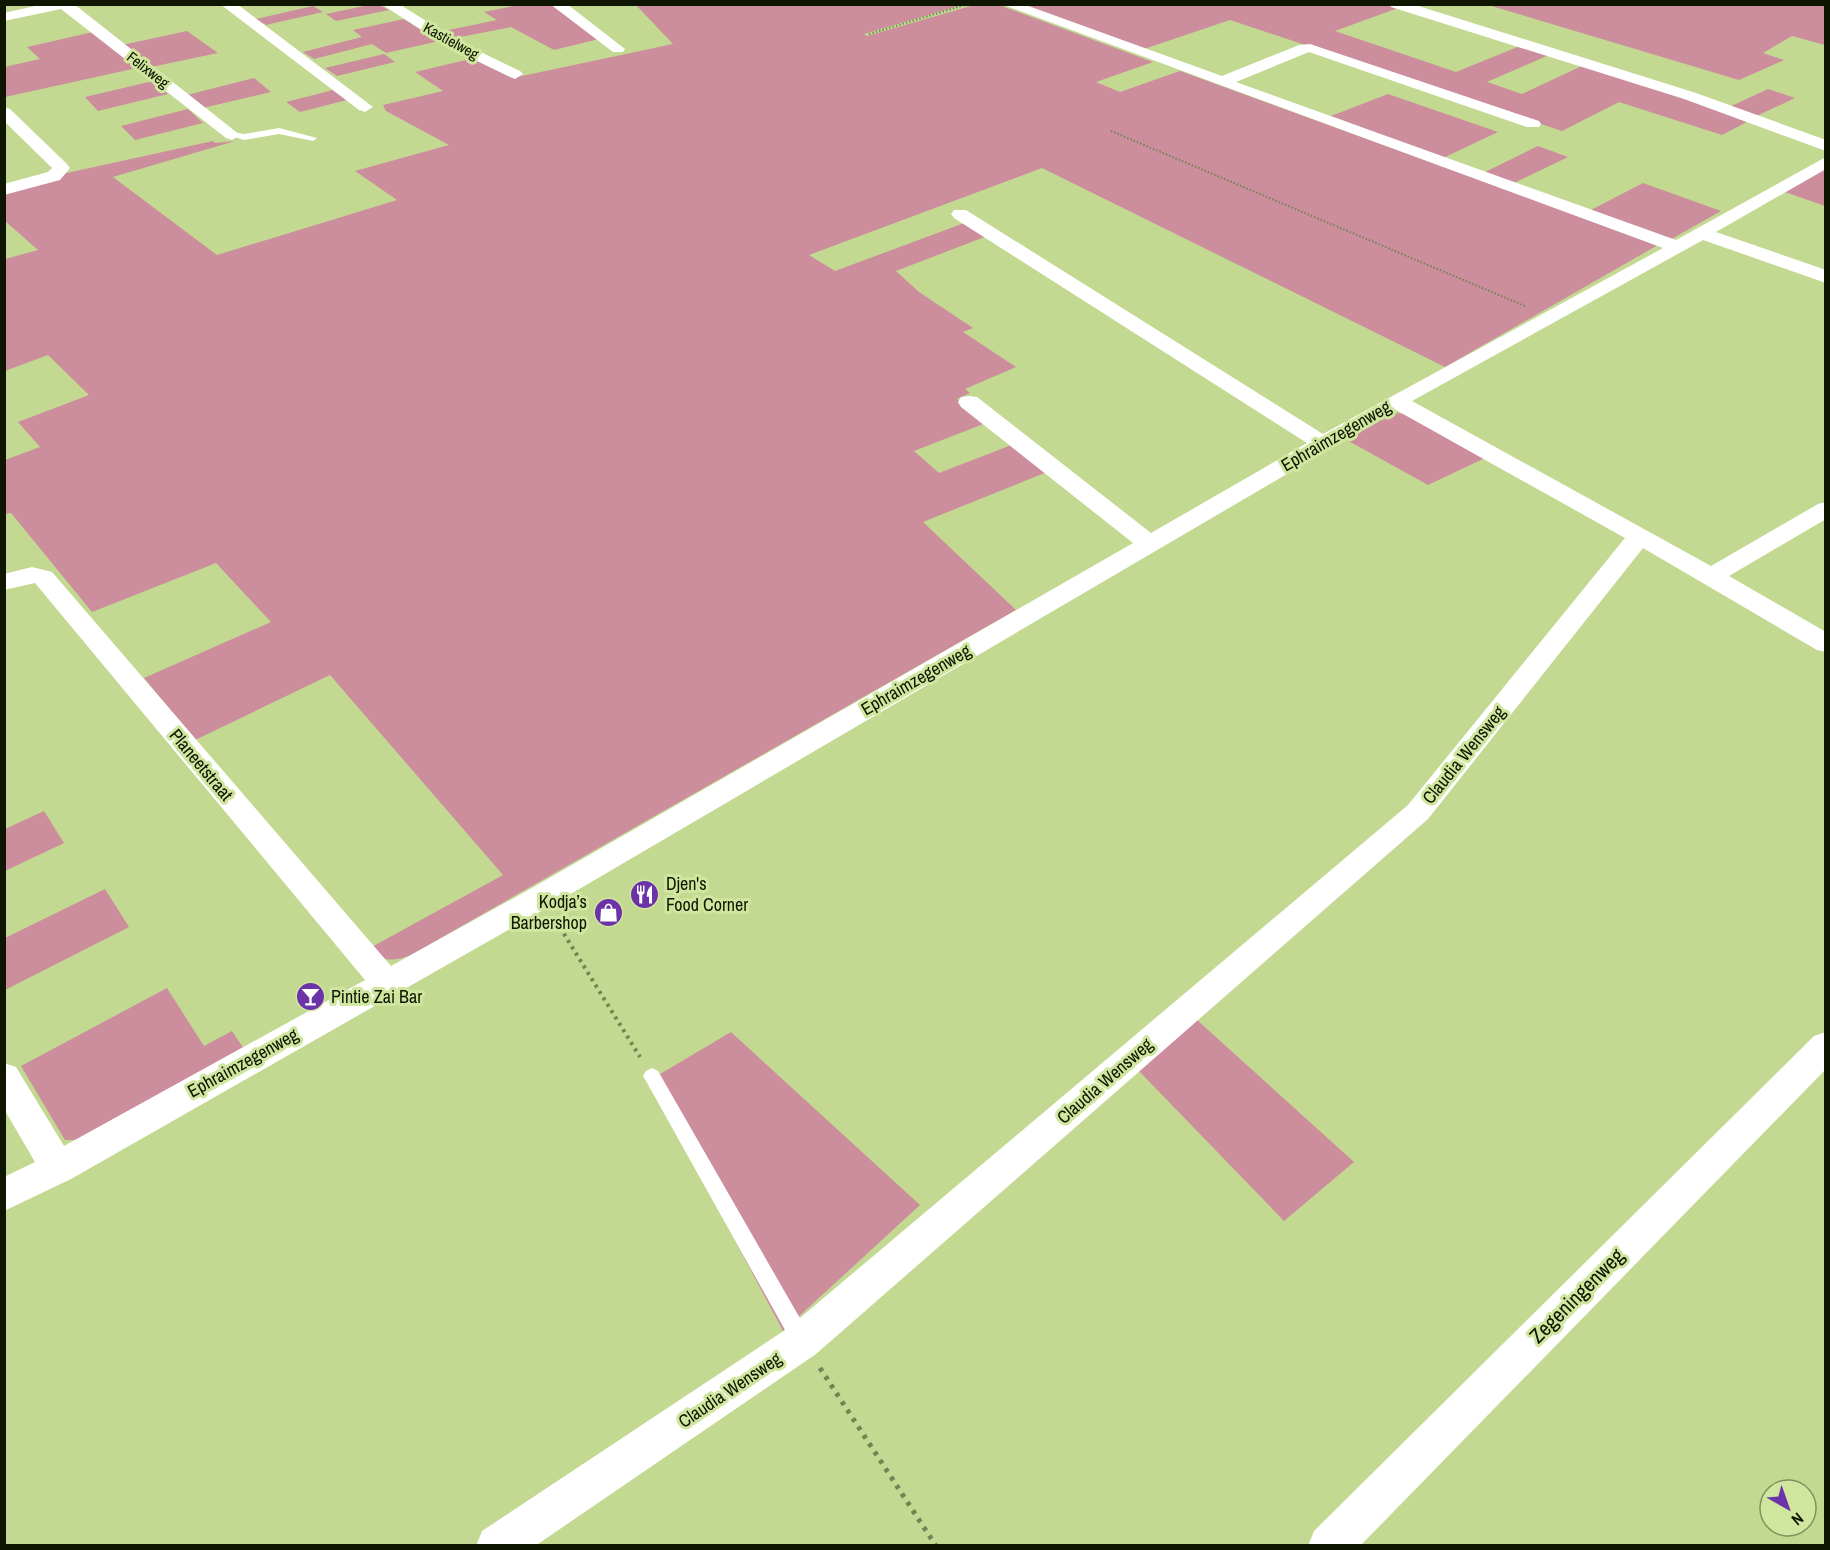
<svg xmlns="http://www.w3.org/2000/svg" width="1830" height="1550" font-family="'Archivo Narrow',sans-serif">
<rect width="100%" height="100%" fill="#c3d992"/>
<g fill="#cc8d9d">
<path d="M374 4 379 5 389 10 336 21 326 14Z"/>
<path d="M552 4 599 39 554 50 511 27 450 39 439 32 497 20 484 12 518 5Z"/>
<path d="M636 5H962L864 34 867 36 974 5H999L1153 62 1096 82 1120 92 1180 71 1658 245 1445 367 1042 168 809 255 835 271 967 222 987 236 896 271 919 292 973 328 963 332 1016 367 965 389 970 393 957 399 986 423 914 451 939 473 1014 444 1047 472 923 522 1016 610 409 956C389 962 385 961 368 949L503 875 330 675 195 740 144 678 271 622 216 563 92 612 11 513 5 514V460L40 447 18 422 89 395 48 355 5 371V259L38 250 5 221V192L62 174 213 141 215 143 235 141 113 177 217 255 397 200 355 171 449 145 386 111 383 105 443 91 415 72 470 59 474 61 482 59 497 63 522 76 673 44Z"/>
<path d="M1015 5H1387L1398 8 1335 31 1456 72 1520 46 1549 55 1487 82 1522 94 1584 65 1686 97 1747 122 1722 135 1619 102 1562 131 1230 20 1141 50Z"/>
<path d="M1488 5H1825V45L1792 36 1763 53 1784 60 1739 80Z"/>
<path d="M313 6 323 12 266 25 256 19Z"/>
<path d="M404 19 439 41 386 53 372 44 314 59 303 52 362 37 353 30Z"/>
<path d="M187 31 218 53 151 67 122 45Z"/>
<path d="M93 32 137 68 5 97 4 67 40 59 27 47Z"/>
<path d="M384 54 395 62 337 76 325 68Z"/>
<path d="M254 78 271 92 203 108 187 95Z"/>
<path d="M153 81 168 94 98 111 85 97Z"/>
<path d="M1768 89 1795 98 1752 118 1727 108Z"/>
<path d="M333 90 347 100 300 112 286 102Z"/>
<path d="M1388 94 1498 132 1443 158 1331 116Z"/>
<path d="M188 109 203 123 135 140 121 126Z"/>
<path d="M1538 146 1568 157 1512 184 1483 173Z"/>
<path d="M1825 169V206L1785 192Z"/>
<path d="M1643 183 1721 211 1668 241 1589 211Z"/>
<path d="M1395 413 1404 414 1485 458 1428 485 1345 439Z"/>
<path d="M44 811 64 843 5 871V829Z"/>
<path d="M105 889 129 927 5 990V938Z"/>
<path d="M167 988 204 1046 232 1031 244 1049 81 1140H65L21 1066Z"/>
<path d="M1197 1020 1354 1162 1284 1221 1137 1069Z"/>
<path d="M731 1032 920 1205 783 1331 650 1080Z"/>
</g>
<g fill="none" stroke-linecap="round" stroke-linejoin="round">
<g stroke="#738352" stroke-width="2" stroke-dasharray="1.5 2" stroke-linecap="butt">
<path d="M869 34 968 4"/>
<path d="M1111 131 1525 306"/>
</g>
<path stroke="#738352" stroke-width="4" stroke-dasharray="3 4.5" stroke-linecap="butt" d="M556 921 640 1057"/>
<path stroke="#738352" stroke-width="5" stroke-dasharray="4 6" stroke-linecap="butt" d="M820 1368 936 1546"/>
<g fill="#fff" fill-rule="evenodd">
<path d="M279 128 317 138 313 141 279 134 244 140 228 135 232 132 244 134Z"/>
<path d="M652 1068 658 1071 809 1334 812 1341 809 1348 802 1351 795 1348 646 1081 643 1076 646 1071Z"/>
</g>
<g fill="#fff" fill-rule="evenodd">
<path d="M44 4H74L240 135 232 140 226 138 61 9 4 21V13Z"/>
<path d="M220 4H237L373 107 365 112 359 110Z"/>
<path d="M381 4H399L458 41 520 71 523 74 515 79 510 77 448 47Z"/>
<path d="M550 4H567L625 49 623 52H613Z"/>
<path d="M1001 4H1023L1222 76 1299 45 1310 44 1539 121 1541 124 1539 127H1527L1309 52 1236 82 1676 240 1826 157V169L1716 232 1826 270V283L1703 240 1412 401 1711 566 1818 504 1826 502V519L1729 576 1826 632V652L1817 650 1643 548 1428 819 816 1354 535 1546H476L482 1531 788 1328 1408 805 1625 538 1396 410 552 905 71 1179 4 1211V1177L35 1162 4 1109V1063L16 1067 64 1146 365 980 35 583 4 590V574L32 567 52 572 391 966 530 889 1133 543 961 407 958 402 961 397 969 396 977 397 1151 533 1307 443 954 218 951 214 954 210H966L1323 434 1663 248Z"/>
<path d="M1389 4H1412L1696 93 1826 140V151L1684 99 1391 7Z"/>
<path d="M4 107 10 109 67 164 70 168 60 180 4 195V184L48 172 52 168 4 121Z"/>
<path d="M1826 1032V1069L1360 1546H1308L1314 1531 1814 1036Z"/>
</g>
</g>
<defs>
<symbol id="restaurant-disc" viewBox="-11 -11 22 22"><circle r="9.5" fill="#6c32a8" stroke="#d0e69f"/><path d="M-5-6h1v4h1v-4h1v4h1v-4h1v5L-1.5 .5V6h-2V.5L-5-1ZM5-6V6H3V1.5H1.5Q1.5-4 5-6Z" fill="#fff"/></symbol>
<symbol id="shop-disc" viewBox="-11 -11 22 22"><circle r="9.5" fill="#6c32a8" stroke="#d0e69f"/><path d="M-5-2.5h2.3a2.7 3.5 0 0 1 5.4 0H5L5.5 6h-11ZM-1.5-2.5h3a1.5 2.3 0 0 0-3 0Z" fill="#fff"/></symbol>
<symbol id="bar-disc" viewBox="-11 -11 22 22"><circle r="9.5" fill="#6c32a8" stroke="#d0e69f"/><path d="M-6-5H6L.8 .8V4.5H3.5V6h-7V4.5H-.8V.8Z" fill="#fff"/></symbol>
</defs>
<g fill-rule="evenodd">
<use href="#restaurant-disc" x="628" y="878" width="33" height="33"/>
<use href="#shop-disc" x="592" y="896" width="33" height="33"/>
<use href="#bar-disc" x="294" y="980" width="33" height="33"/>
</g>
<g text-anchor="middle" stroke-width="6" stroke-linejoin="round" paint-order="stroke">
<g font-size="15" fill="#0e1500" stroke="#d0e69f">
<text transform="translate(451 41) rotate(29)" y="5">Kastielweg</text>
<text transform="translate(148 70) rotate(38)" y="5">Felixweg</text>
</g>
<g font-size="18" fill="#0e1500" stroke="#d0e69f">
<text transform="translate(1336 436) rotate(-30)" y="6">Ephraimzegenweg</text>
<text transform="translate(916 680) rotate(-30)" y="6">Ephraimzegenweg</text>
<text transform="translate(1464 755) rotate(-51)" y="6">Claudia Wensweg</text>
<text transform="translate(201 765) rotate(50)" y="6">Planeetstraat</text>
<text transform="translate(243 1063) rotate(-29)" y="6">Ephraimzegenweg</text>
<text transform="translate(1105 1081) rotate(-41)" y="6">Claudia Wensweg</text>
<text transform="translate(730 1390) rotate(-34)" y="6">Claudia Wensweg</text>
</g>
<g font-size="18" fill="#0e1500" stroke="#d0e69f" text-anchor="start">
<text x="666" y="890">Djen's<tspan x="666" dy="21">Food Corner</tspan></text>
<text x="587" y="908" text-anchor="end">Kodja’s<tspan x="587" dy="21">Barbershop</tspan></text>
<text x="331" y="1003">Pintie Zai Bar</text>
</g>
<g font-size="21" fill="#0e1500" stroke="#d0e69f">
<text transform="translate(1577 1296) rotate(-45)" y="7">Zegeningenweg</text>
</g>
</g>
<rect width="1830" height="1550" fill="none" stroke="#0e1500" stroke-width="12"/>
<g transform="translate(1788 1508) rotate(140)"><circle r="28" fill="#d0e69f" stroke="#82925f" stroke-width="1.5"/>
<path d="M0-4.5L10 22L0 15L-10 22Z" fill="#6c32a8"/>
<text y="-9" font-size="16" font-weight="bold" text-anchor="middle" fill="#0e1500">N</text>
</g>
</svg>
